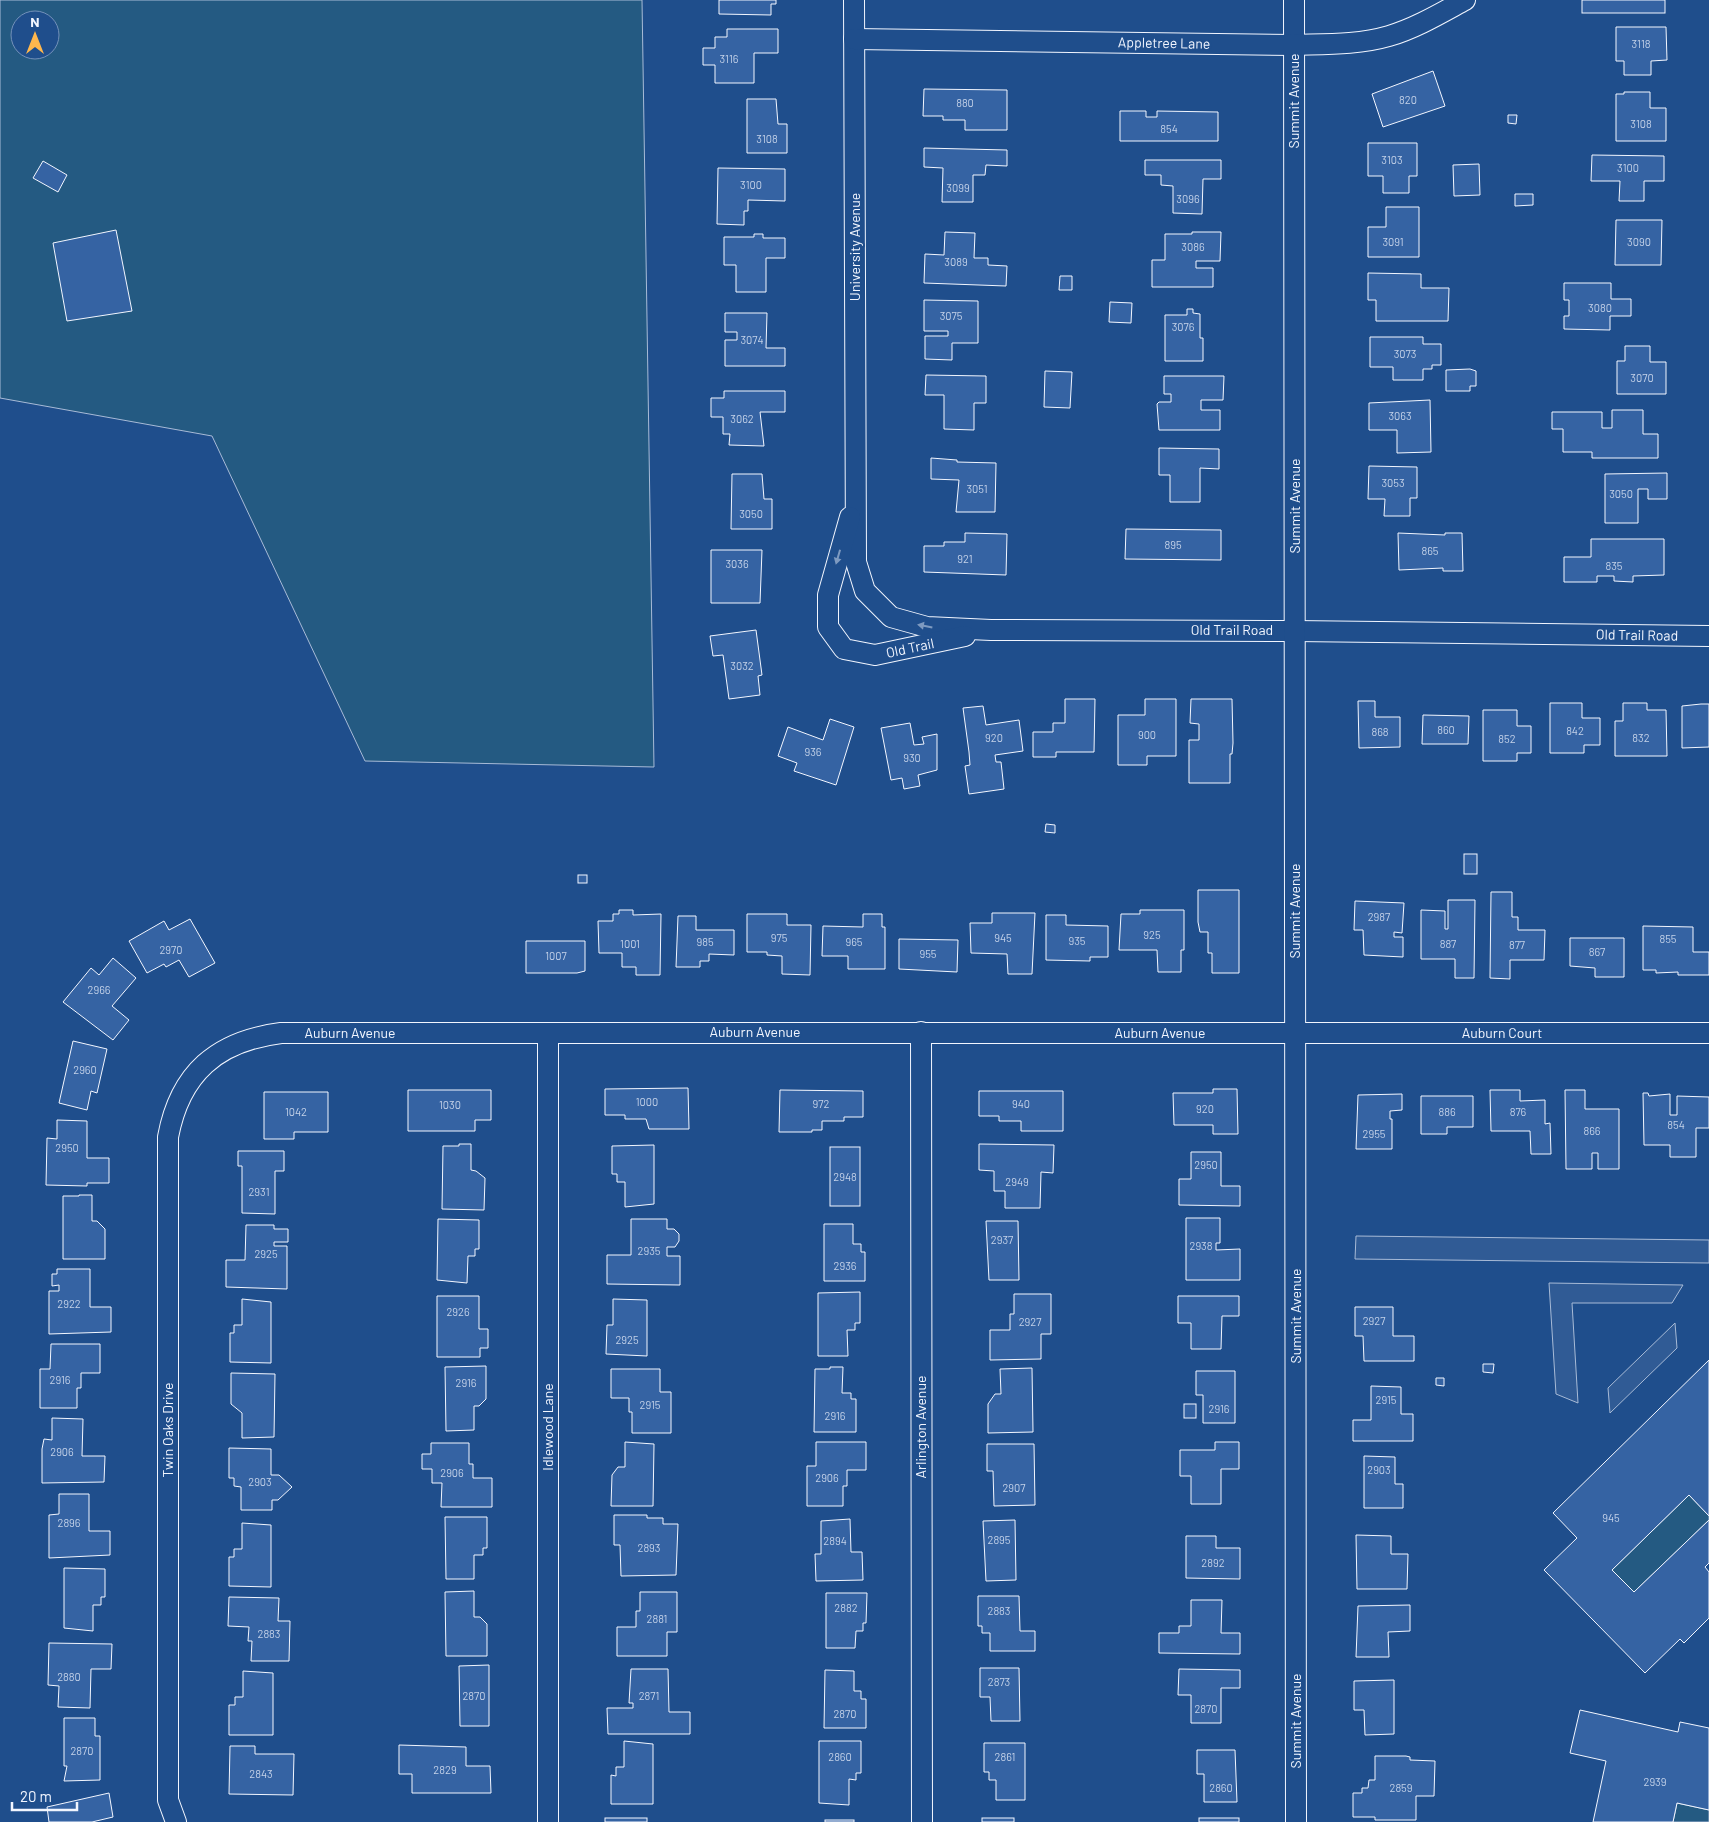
<svg xmlns="http://www.w3.org/2000/svg" width="1709" height="1822" font-family="Barlow,sans-serif">
<rect width="100%" height="100%" fill="#1f4e8c"/>
<g fill="#245a82" stroke="#a8bbd7" fill-rule="evenodd">
<path d="M0 0H642L654 767 365 761 212 436 0 398ZM20 20H50V50H20Z"/>
<path d="M1689 1495 1709 1516V1520L1634 1592 1612 1570Z"/>
<path d="M1677 1803 1709 1810V1822H1673Z"/>
</g>
<g fill="#305b95" stroke="#a8bbd7">
<path d="M1356 1236 1709 1240V1263L1355 1259Z"/>
<path d="M1549 1283 1683 1285 1672 1303H1572L1578 1403 1556 1394Z"/>
<path d="M1675 1323 1677 1348 1610 1413 1608 1388Z"/>
</g>
<g fill="#3563a3" stroke="#f2f6ff">
<path d="M719 0H776V4H771V15L719 14Z"/>
<rect x="1582" y="0" width="83" height="13"/>
<path d="M1616 27H1666L1667 60 1651 61V75H1624V61H1616Z"/>
<path d="M727 29H778V53H754V83H715V65H703V48H715V37H727Z"/>
<path d="M1433 71 1445 106 1383 127 1372 94Z"/>
<path d="M924 89 1007 90V130H965V120H943V116H923Z"/>
<path d="M1624 92H1650V108H1666V141H1616V94H1624Z"/>
<path d="M747 99H776L778 124H787V153H747Z"/>
<path d="M1120 111H1146V117H1157V111L1218 112V141H1120Z"/>
<path d="M1508 115H1517L1516 124 1508 123Z"/>
<path d="M1368 143H1417V176H1409V193H1383V176H1368Z"/>
<path d="M924 148 1007 150V166L986 165 985 175H973V202H942L943 168 924 167Z"/>
<path d="M1592 155 1664 156V181H1644V201H1619L1620 181H1591Z"/>
<path d="M1145 160H1221V179H1203L1202 214 1173 213V186L1161 185V175H1145Z"/>
<path d="M43 161 67 175 58 192 33 178Z"/>
<path d="M1479 164 1480 195 1454 196 1453 165Z"/>
<path d="M718 168 785 169V201L748 200V211H744V225L717 224Z"/>
<path d="M1515 194H1533V205L1515 206Z"/>
<path d="M1386 207H1419V257H1368V227H1386Z"/>
<path d="M1616 220H1662L1661 265H1615Z"/>
<path d="M116 230 132 311 67 321 53 243Z"/>
<path d="M945 232 975 233 974 258H988V265L1007 266 1006 286 924 283 925 254 944 255Z"/>
<path d="M1192 232H1221L1220 261H1196V268H1213V287H1152V260H1165V234H1192Z"/>
<path d="M754 234H763V238H785V258H766V292H736V265H724V237H754Z"/>
<path d="M1368 273 1421 274V288H1449L1448 321H1376V300H1368Z"/>
<path d="M1060 276H1072V290H1059Z"/>
<path d="M1564 283H1611V299H1631V316H1610V330L1564 329V316H1569V300H1564Z"/>
<path d="M924 300 978 301V343H952V360L925 359V336H948V331H924Z"/>
<path d="M1110 302 1132 303 1131 323 1109 322Z"/>
<path d="M1187 309H1193V313L1200 314V338H1203V361H1165V315H1187Z"/>
<path d="M725 313H767L766 348H785V366H725V340H737V332H725Z"/>
<path d="M1370 337H1423V344H1441V365H1432V369H1423V380H1393V367H1370Z"/>
<path d="M1625 346H1650V362H1666V394H1617V361H1625Z"/>
<path d="M1470 369 1476 371V386H1470V391H1446V370Z"/>
<path d="M1045 371 1072 372 1070 408 1044 407Z"/>
<path d="M926 375 986 376V403H974V430L944 429V395H925Z"/>
<path d="M1164 376H1224L1223 400H1201V410H1220V430H1159L1157 404 1159 402H1171V394H1164Z"/>
<path d="M724 391H785V412H760L764 446 729 445 730 434H723V417H711V398H724Z"/>
<path d="M1430 400 1431 452 1397 453V430H1369V403Z"/>
<path d="M1612 410H1643V434H1658V458H1592V452H1563V429H1552V412H1602V428H1612Z"/>
<path d="M1159 448 1219 449V469L1200 468V502H1170V475H1159Z"/>
<path d="M931 458 957 460V462L996 463 995 512H956L959 480 931 479Z"/>
<path d="M1369 466 1417 467V498H1410V516H1384L1385 499H1368Z"/>
<path d="M1667 473V499H1648V489H1638V523H1605V474Z"/>
<path d="M732 474H762L764 499H772V529H731Z"/>
<path d="M1126 529 1221 530V560L1125 559Z"/>
<path d="M965 533 1007 534 1006 575 924 572V546H944V542H965Z"/>
<path d="M1398 533 1445 535V533H1462L1463 571H1443V568L1399 570Z"/>
<path d="M1591 539H1664V575L1633 576V582L1614 581V576H1597V582H1564V557H1591Z"/>
<path d="M711 550H762L760 603H711Z"/>
<path d="M756 630 762 675 758 676 760 695 729 699 723 655 713 656 710 636Z"/>
<path d="M1065 699H1095L1094 752H1056V757H1033V732H1053V723H1065Z"/>
<path d="M1145 699H1176V756H1147V765H1118V715H1145Z"/>
<path d="M1191 699H1232L1233 743 1232 754H1230V783H1189V740H1199V724L1190 723Z"/>
<path d="M1358 701H1375V717H1400V747L1359 748Z"/>
<path d="M1550 703H1582V718H1600V745H1584V753H1550Z"/>
<path d="M1623 703H1647V710H1666L1667 756H1615V721H1623Z"/>
<path d="M1701 704H1709V747L1682 748V706Z"/>
<path d="M983 706 986 725 1019 720 1023 751 995 755 996 762H1001L1004 789 969 794 965 766 970 765 969 752 963 708Z"/>
<path d="M1483 710H1517V726H1531V753H1517V761H1483Z"/>
<path d="M1423 715 1469 716 1468 744H1422Z"/>
<path d="M830 719 854 727 836 785 794 771 797 763 778 756 788 727 823 740Z"/>
<path d="M910 723 914 745 924 744 922 737 937 734V770L918 775 920 786 904 789 902 778 891 780 881 728Z"/>
<path d="M1046 824 1055 825V833L1045 832Z"/>
<rect x="1464" y="854" width="13" height="20"/>
<rect x="578" y="875" width="9" height="8"/>
<path d="M1198 890H1239V973H1212V953H1208V932H1200L1198 922Z"/>
<path d="M1491 892H1512V917H1518V930H1545L1544 960H1510V979L1490 978Z"/>
<path d="M1448 900H1475L1474 978H1455V959H1421V910L1445 911V929H1448Z"/>
<path d="M1355 901 1404 903 1402 933 1394 932V937H1403V957L1364 955 1363 930H1354Z"/>
<path d="M619 910H633V915L661 914 660 975H636V967H622V953H599L598 921H613V914H619Z"/>
<path d="M1140 910H1184V950H1181V972H1158L1157 950H1119L1121 914H1140Z"/>
<path d="M992 913H1035L1032 974H1008L1007 954 971 953 970 923H992Z"/>
<path d="M747 914H787V925H811L810 975 782 974V956L767 955V952H747Z"/>
<path d="M863 914H882V927H885V969H848V956H822L823 926 863 927Z"/>
<path d="M1046 915H1066V925L1108 926V957H1090V961L1046 960Z"/>
<path d="M678 916H696V930H734V955L709 954V961H700V967H676Z"/>
<path d="M190 919 215 963 189 977 179 960 166 967 164 964 147 973 129 941 164 921 169 930Z"/>
<path d="M1643 926 1693 927V952H1709V975H1678V972L1656 973V970H1643Z"/>
<path d="M1570 938H1624V977H1595V968L1570 966Z"/>
<path d="M899 939 958 940 957 972 899 969Z"/>
<path d="M526 941H585V971L577 973H526Z"/>
<path d="M113 958 136 978 112 1006 129 1020 113 1040 63 1002 91 968 99 975Z"/>
<path d="M73 1041 107 1049 97 1093 91 1091 87 1110 59 1103Z"/>
<path d="M688 1088 689 1129H649L646 1119H625V1115H605V1089Z"/>
<path d="M1213 1089H1237L1238 1134H1213V1125H1174L1173 1093H1213Z"/>
<path d="M408 1090H491V1120H475V1131H408Z"/>
<path d="M780 1090 863 1091V1117H844V1121H822V1130H812V1132H779Z"/>
<path d="M1490 1090H1520V1101L1545 1100V1124L1550 1123 1551 1154H1531L1530 1131H1491Z"/>
<path d="M1565 1090H1585V1109H1619V1169H1598V1153H1592V1169H1566Z"/>
<path d="M979 1091H1063V1131H1021V1121H999V1116H979Z"/>
<path d="M264 1092H328V1132H294V1139H264Z"/>
<path d="M1643 1093H1648L1649 1096 1670 1094V1115H1677V1096L1709 1097V1128H1696V1157H1670V1145H1644Z"/>
<path d="M1402 1094V1110L1390 1111V1119H1392V1149H1356L1358 1095Z"/>
<path d="M1421 1096H1473V1127H1447V1134H1421Z"/>
<path d="M57 1120 87 1121V1158H109V1183H87V1186L46 1185 47 1138 57 1139Z"/>
<path d="M459 1144H471V1170L476 1171 485 1178 484 1210 442 1209 443 1146H459Z"/>
<path d="M979 1144 1054 1145 1053 1173 1041 1172 1040 1208H1005V1191H994V1171L979 1170Z"/>
<path d="M654 1145V1204L625 1207V1182H617V1174H612V1146Z"/>
<rect x="830" y="1147" width="30" height="59"/>
<path d="M238 1151H284V1171H275V1214L242 1213V1166H238Z"/>
<path d="M1191 1152H1221V1186H1240V1206L1179 1205V1179H1191Z"/>
<path d="M79 1195H92V1221H97L105 1229V1259H63V1196H79Z"/>
<path d="M1186 1218H1220V1243H1216V1250L1240 1249V1280H1186Z"/>
<path d="M438 1219 479 1220V1249H475V1256H468L467 1283 437 1280Z"/>
<path d="M631 1219H667V1229H674L679 1234V1241L675 1247H667V1256H680V1285L607 1284V1255H631Z"/>
<path d="M986 1221H1018L1019 1280H989Z"/>
<path d="M824 1224H853V1244H861V1252H865V1281H824Z"/>
<path d="M246 1225H274V1229H288V1242H274V1246H287V1289L226 1287V1260H245Z"/>
<path d="M57 1269H90V1307H111V1332L49 1334V1291H59V1285L52 1286V1274H57Z"/>
<path d="M860 1292V1323H855V1330H847L848 1356H818V1293Z"/>
<path d="M1014 1294H1051V1334H1041V1359L990 1360V1330H1010V1314H1014Z"/>
<path d="M437 1296H479V1329H488V1348H480V1357H437Z"/>
<path d="M1178 1296H1239V1316H1222L1221 1349H1191V1323H1178Z"/>
<path d="M242 1299 271 1302V1363L230 1362V1333H234V1325H242Z"/>
<path d="M613 1299 647 1300V1356L606 1354 607 1325H613Z"/>
<path d="M1355 1307H1393V1336H1414V1361H1364L1363 1336H1355Z"/>
<path d="M51 1344H100V1373H81V1388H77V1408H40V1369H50Z"/>
<path d="M1709 1360V1516L1689 1495 1612 1570 1634 1592 1709 1520V1563L1705 1567 1709 1572V1618L1684 1643 1680 1639 1645 1673 1544 1570 1577 1538 1553 1513Z"/>
<path d="M1483 1364H1494L1493 1373 1483 1372Z"/>
<path d="M486 1366V1399L479 1406H474V1430L446 1431 445 1367Z"/>
<path d="M830 1367H843L842 1393H851V1399H856V1432H814L815 1369H830Z"/>
<path d="M1032 1368 1033 1432 988 1433V1404L995 1394H1001L1000 1369Z"/>
<path d="M611 1369H660V1392H671V1433H632V1412H629V1398H611Z"/>
<path d="M1196 1371H1235V1423H1203V1395H1196Z"/>
<path d="M231 1373 275 1374 274 1437 242 1438V1413L231 1404Z"/>
<path d="M1436 1378H1444V1386L1436 1385Z"/>
<path d="M1371 1386 1401 1387V1414H1413V1441H1353V1420H1371Z"/>
<rect x="1184" y="1404" width="12" height="14"/>
<path d="M52 1418 83 1419 82 1456H105L104 1482 42 1483V1449L44 1439 52 1440Z"/>
<path d="M625 1442 654 1444 653 1506H611L612 1475 618 1467H625Z"/>
<path d="M816 1442H866V1470H847V1486H843V1506H807V1466H816Z"/>
<path d="M1215 1442H1239V1469H1221V1504H1191V1476H1180V1450H1215Z"/>
<path d="M431 1443H469V1464H473V1478H492V1507H441L442 1483H432V1469H422V1454H431Z"/>
<path d="M987 1444H1034L1035 1505 994 1506 993 1471H987Z"/>
<path d="M229 1448 271 1449V1475H279L292 1487 278 1500H272V1510H241V1487L234 1486V1478H229Z"/>
<path d="M1364 1456 1395 1457V1484H1403V1508H1364Z"/>
<path d="M59 1494H89V1531H110V1555L49 1558V1515L59 1514Z"/>
<path d="M614 1515H647V1518H663V1524H678L676 1575 621 1576 620 1545H614Z"/>
<path d="M445 1517H487V1548H483V1555H474V1579H446Z"/>
<path d="M850 1519 851 1552H862L863 1580 816 1581 815 1554H821V1521Z"/>
<path d="M1015 1520 1016 1580 986 1581 983 1521Z"/>
<path d="M242 1523 271 1525V1587L229 1586V1557H234V1549H242Z"/>
<path d="M1356 1535 1391 1536V1554H1408L1407 1589H1357Z"/>
<path d="M1186 1536H1216V1548H1240V1579L1186 1578Z"/>
<path d="M64 1568 105 1569V1597H101V1605H93V1631L64 1628Z"/>
<path d="M474 1591V1617H480L487 1624V1656H446L445 1592Z"/>
<path d="M640 1592H677V1632H667V1656H617V1627H636V1611H640Z"/>
<path d="M826 1593H867L866 1623H863V1631H856L855 1648H826Z"/>
<path d="M978 1596H1019L1020 1631H1035V1651H990V1633H982V1626H978Z"/>
<path d="M229 1597 279 1598 278 1621H290L289 1661H251L252 1641H248L249 1627 228 1626Z"/>
<path d="M1191 1600H1222L1221 1633H1240V1654L1159 1653V1633H1179V1626H1191Z"/>
<path d="M1410 1605V1631L1388 1632 1389 1657H1356L1358 1606Z"/>
<path d="M49 1643 112 1644 111 1669H91L90 1708 58 1707 59 1686 48 1685Z"/>
<path d="M489 1665V1726H460L459 1666Z"/>
<path d="M980 1668H1019L1020 1721H991L990 1697H980Z"/>
<path d="M631 1669H668L669 1712H690V1734H608L607 1708H633V1703H629Z"/>
<path d="M1179 1669 1240 1670V1688H1221V1723H1191V1695H1178Z"/>
<path d="M825 1670 854 1671V1691H861V1699H866V1728H824Z"/>
<path d="M243 1671 273 1673V1735H229V1705H235V1697H243Z"/>
<path d="M1394 1680V1734L1365 1735 1364 1710H1354V1681Z"/>
<path d="M1580 1710 1678 1732 1680 1722 1709 1728V1810L1677 1803 1673 1822H1593L1606 1761 1570 1753Z"/>
<path d="M64 1718H95V1736H100V1780L64 1781 67 1766H64Z"/>
<path d="M624 1741 653 1744V1804H611V1775L616 1776V1767H624Z"/>
<path d="M819 1741H861V1773H856V1780L849 1779V1805L819 1803Z"/>
<path d="M984 1743H1025V1800H996V1780H989V1772H984Z"/>
<path d="M399 1745 466 1747V1766H490L491 1793H412V1774H399Z"/>
<path d="M230 1746H255V1754H294L293 1795 229 1794Z"/>
<path d="M1197 1750H1235L1237 1802H1204V1774H1197Z"/>
<path d="M1375 1756H1406L1410 1757V1760L1435 1761 1434 1796H1416V1820H1375V1817H1353V1793H1362V1788H1368L1369 1780H1375Z"/>
<path d="M109 1793 113 1817 92 1822H49L47 1807Z"/>
<rect x="605" y="1818" width="42" height="4"/>
<rect x="982" y="1818" width="32" height="4"/>
<rect x="1199" y="1818" width="40" height="4"/>
<rect x="825" y="1820" width="29" height="2"/>
</g>
<g fill="none" stroke-linecap="round" stroke-linejoin="round">
<defs>
<g id="minor">
<path d="M854 0 856 562 865 591 891 617 927 627 991 630 1295 631 1709 636"/>
<path d="M1294 0 1296 1822"/>
<path d="M854 39 1294 45C1325 44 1358 45 1389 36 1416 28 1441 13 1465 0"/>
<path d="M850 517 828 595V627L844 649 875 655 965 636"/>
<path d="M921 1032 922 1822"/>
<path d="M548 1033V1822"/>
<path d="M176 1822 168 1800V1137C180 1073 217 1041 281 1033H1709"/>
</g>
</defs>
<use href="#minor" stroke="#f2f6ff" stroke-width="22"/>
<use href="#minor" stroke="#1f4e8c" stroke-width="20"/>
</g>
<defs><path id="oneway-solid" d="M-6-.8H1V-3.2L6.5 0L1 3.2V.8H-6Z" transform="scale(1.25)"/></defs>
<g fill="#7e9ac0">
<use href="#oneway-solid" transform="translate(838 557) rotate(106)"/>
<use href="#oneway-solid" transform="translate(925 626) rotate(-169)"/>
</g>
<g text-anchor="middle" stroke-width="4" stroke-linejoin="round" paint-order="stroke">
<g font-size="11" fill="#c3d1e8">
<text x="1641" y="48">3118</text>
<text x="729" y="63">3116</text>
<text x="1408" y="104">820</text>
<text x="965" y="107">880</text>
<text x="1641" y="128">3108</text>
<text x="1169" y="133">854</text>
<text x="767" y="143">3108</text>
<text x="1392" y="164">3103</text>
<text x="1628" y="172">3100</text>
<text x="751" y="189">3100</text>
<text x="958" y="192">3099</text>
<text x="1188" y="203">3096</text>
<text x="1393" y="246">3091</text>
<text x="1639" y="246">3090</text>
<text x="1193" y="251">3086</text>
<text x="956" y="266">3089</text>
<text x="1600" y="312">3080</text>
<text x="951" y="320">3075</text>
<text x="1183" y="331">3076</text>
<text x="752" y="344">3074</text>
<text x="1405" y="358">3073</text>
<text x="1642" y="382">3070</text>
<text x="1400" y="420">3063</text>
<text x="742" y="423">3062</text>
<text x="1393" y="487">3053</text>
<text x="977" y="493">3051</text>
<text x="1621" y="498">3050</text>
<text x="751" y="518">3050</text>
<text x="1173" y="549">895</text>
<text x="1430" y="555">865</text>
<text x="965" y="563">921</text>
<text x="737" y="568">3036</text>
<text x="1614" y="570">835</text>
<text x="742" y="670">3032</text>
<text x="1446" y="734">860</text>
<text x="1575" y="735">842</text>
<text x="1380" y="736">868</text>
<text x="1147" y="739">900</text>
<text x="994" y="742">920</text>
<text x="1641" y="742">832</text>
<text x="1507" y="743">852</text>
<text x="813" y="756">936</text>
<text x="912" y="762">930</text>
<text x="1379" y="921">2987</text>
<text x="1152" y="939">925</text>
<text x="779" y="942">975</text>
<text x="1003" y="942">945</text>
<text x="1668" y="943">855</text>
<text x="1077" y="945">935</text>
<text x="705" y="946">985</text>
<text x="854" y="946">965</text>
<text x="630" y="948">1001</text>
<text x="1448" y="948">887</text>
<text x="1517" y="949">877</text>
<text x="171" y="954">2970</text>
<text x="1597" y="956">867</text>
<text x="928" y="958">955</text>
<text x="556" y="960">1007</text>
<text x="99" y="994">2966</text>
<text x="85" y="1074">2960</text>
<text x="647" y="1106">1000</text>
<text x="821" y="1108">972</text>
<text x="1021" y="1108">940</text>
<text x="450" y="1109">1030</text>
<text x="1205" y="1113">920</text>
<text x="296" y="1116">1042</text>
<text x="1447" y="1116">886</text>
<text x="1518" y="1116">876</text>
<text x="1676" y="1129">854</text>
<text x="1592" y="1135">866</text>
<text x="1374" y="1138">2955</text>
<text x="67" y="1152">2950</text>
<text x="1206" y="1169">2950</text>
<text x="845" y="1181">2948</text>
<text x="1017" y="1186">2949</text>
<text x="259" y="1196">2931</text>
<text x="1002" y="1244">2937</text>
<text x="1201" y="1250">2938</text>
<text x="649" y="1255">2935</text>
<text x="266" y="1258">2925</text>
<text x="845" y="1270">2936</text>
<text x="69" y="1308">2922</text>
<text x="458" y="1316">2926</text>
<text x="1374" y="1325">2927</text>
<text x="1030" y="1326">2927</text>
<text x="627" y="1344">2925</text>
<text x="60" y="1384">2916</text>
<text x="466" y="1387">2916</text>
<text x="1386" y="1404">2915</text>
<text x="650" y="1409">2915</text>
<text x="1219" y="1413">2916</text>
<text x="835" y="1420">2916</text>
<text x="62" y="1456">2906</text>
<text x="1379" y="1474">2903</text>
<text x="452" y="1477">2906</text>
<text x="827" y="1482">2906</text>
<text x="260" y="1486">2903</text>
<text x="1014" y="1492">2907</text>
<text x="1611" y="1522">945</text>
<text x="69" y="1527">2896</text>
<text x="999" y="1544">2895</text>
<text x="835" y="1545">2894</text>
<text x="649" y="1552">2893</text>
<text x="1213" y="1567">2892</text>
<text x="846" y="1612">2882</text>
<text x="999" y="1615">2883</text>
<text x="657" y="1623">2881</text>
<text x="269" y="1638">2883</text>
<text x="69" y="1681">2880</text>
<text x="999" y="1686">2873</text>
<text x="474" y="1700">2870</text>
<text x="649" y="1700">2871</text>
<text x="1206" y="1713">2870</text>
<text x="845" y="1718">2870</text>
<text x="82" y="1755">2870</text>
<text x="840" y="1761">2860</text>
<text x="1005" y="1761">2861</text>
<text x="445" y="1774">2829</text>
<text x="261" y="1778">2843</text>
<text x="1655" y="1786">2939</text>
<text x="1221" y="1792">2860</text>
<text x="1401" y="1792">2859</text>
</g>
<g font-size="14" fill="#f2f6ff" stroke="#1f4e8c">
<text transform="translate(1164 43) rotate(1)" y="5">Appletree Lane</text>
<text transform="translate(1294 101) rotate(-90)" y="5">Summit Avenue</text>
<text transform="translate(855 247) rotate(-90)" y="5">University Avenue</text>
<text transform="translate(1295 506) rotate(-90)" y="5">Summit Avenue</text>
<text x="1232" y="635">Old Trail Road</text>
<text transform="translate(1637 635) rotate(1)" y="5">Old Trail Road</text>
<text transform="translate(910 648) rotate(-12)" y="5">Old Trail</text>
<text transform="translate(1295 911) rotate(-90)" y="5">Summit Avenue</text>
<text x="755" y="1037">Auburn Avenue</text>
<text x="350" y="1038">Auburn Avenue</text>
<text x="1160" y="1038">Auburn Avenue</text>
<text x="1502" y="1038">Auburn Court</text>
<text transform="translate(1296 1316) rotate(-90)" y="5">Summit Avenue</text>
<text transform="translate(548 1427) rotate(-90)" y="5">Idlewood Lane</text>
<text transform="translate(921 1427) rotate(-90)" y="5">Arlington Avenue</text>
<text transform="translate(168 1430) rotate(-90)" y="5">Twin Oaks Drive</text>
<text transform="translate(1296 1721) rotate(-90)" y="5">Summit Avenue</text>
</g>
</g>
<g transform="translate(35 35)"><circle r="24" fill="#1f4e8c" stroke="#7391ba"/>
<path d="M0-4L9 19L0 12L-9 19Z" fill="#ffb74d"/>
<text y="-8" font-size="14" font-weight="bold" text-anchor="middle" fill="#f2f6ff">N</text>
</g>
<path d="M12 1802v8h65v-8" fill="none" stroke="#f2f6ff" stroke-width="2.5"/>
<text x="20" y="1802" font-size="15" fill="#f2f6ff" stroke="#1f4e8c" stroke-width="4" paint-order="stroke">20 m</text>
</svg>
